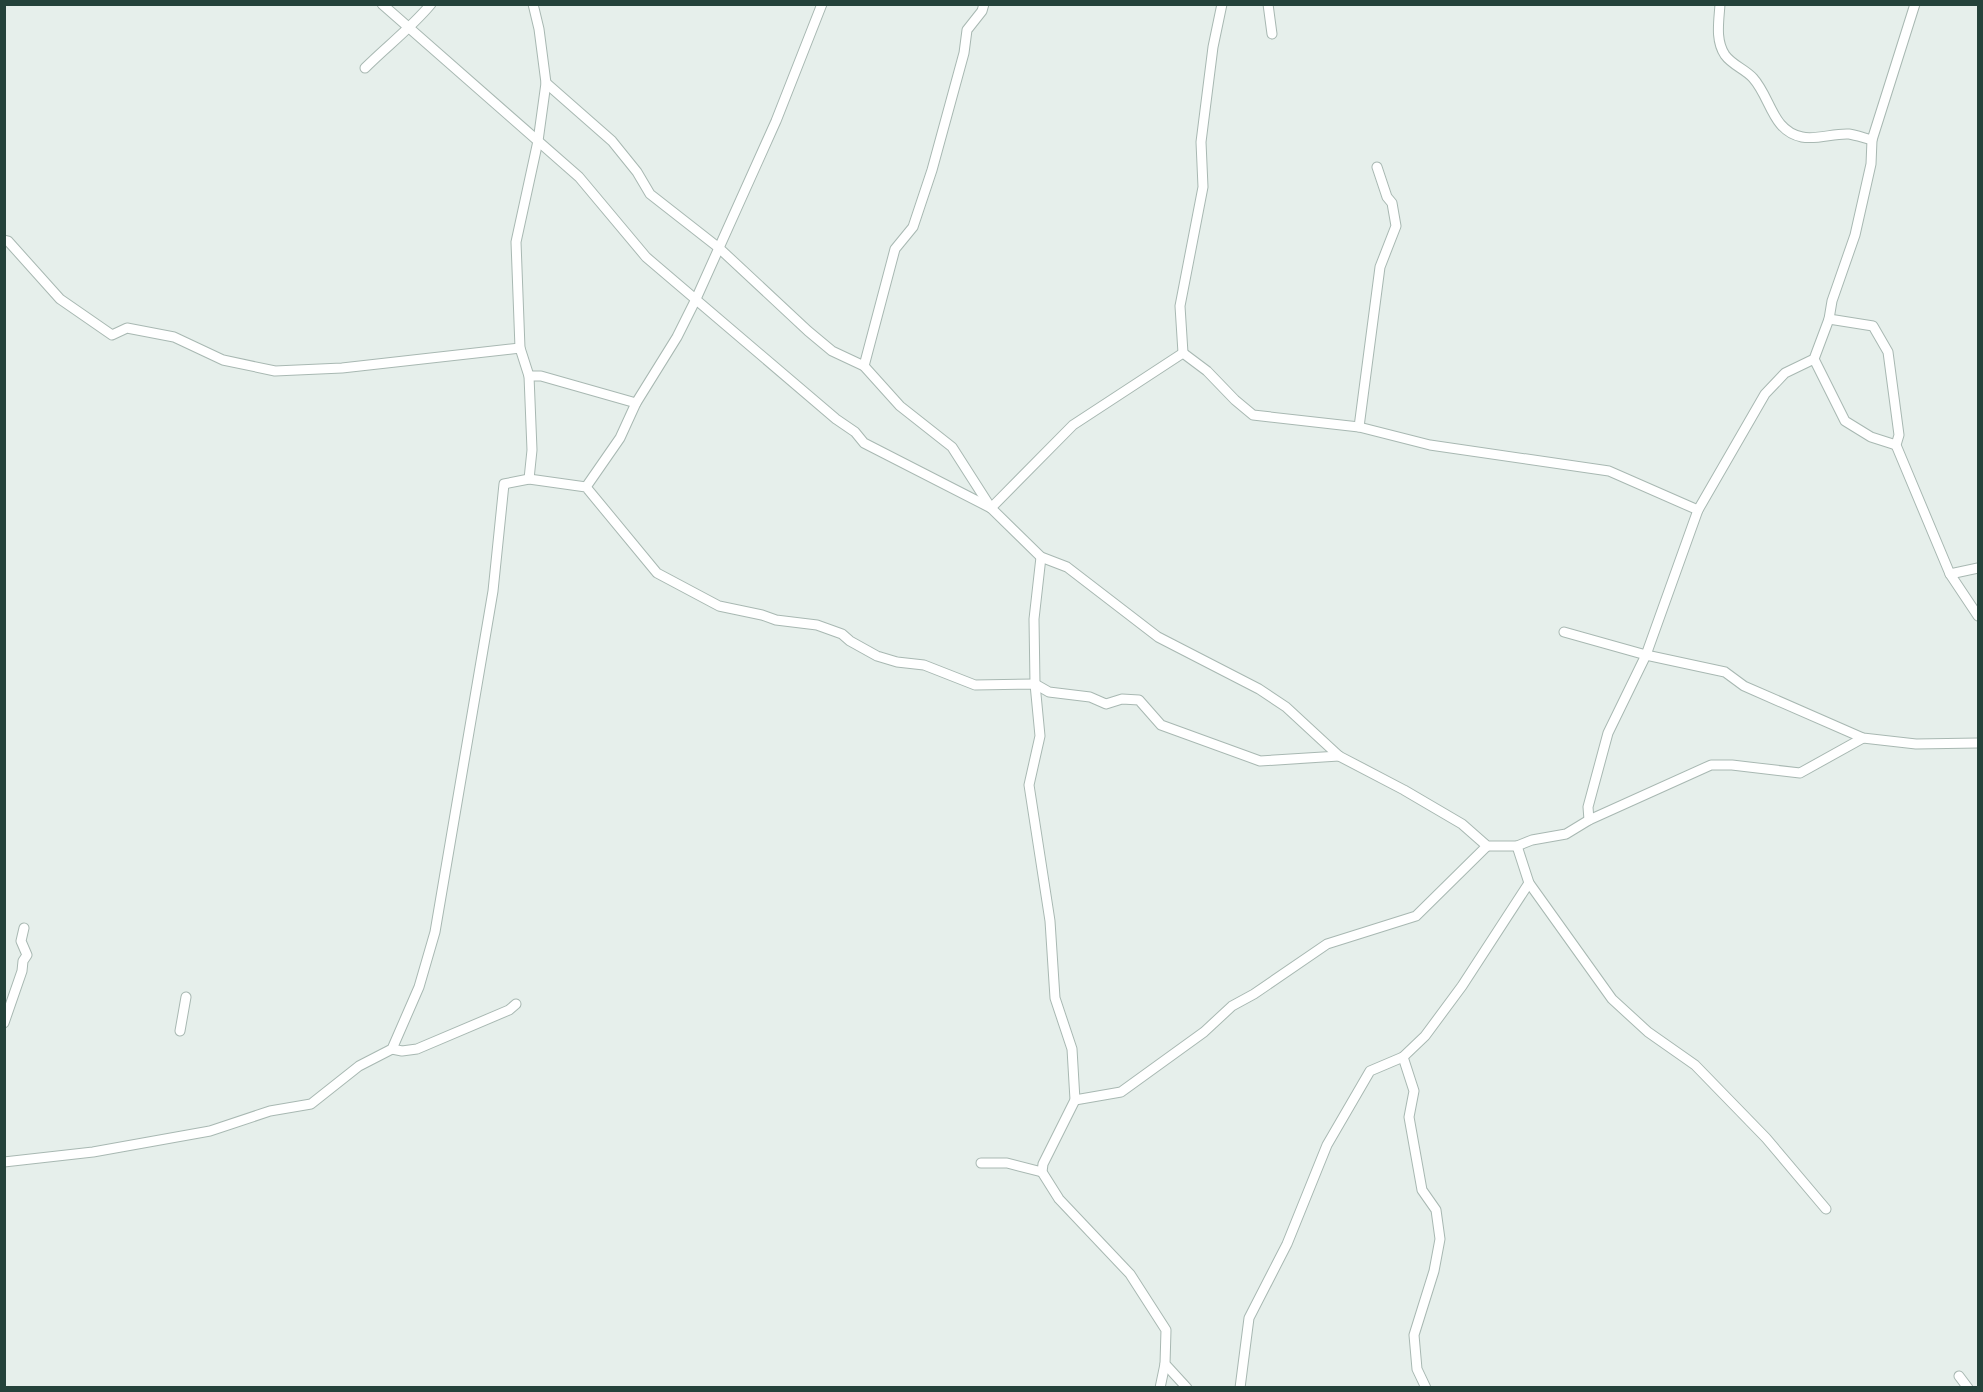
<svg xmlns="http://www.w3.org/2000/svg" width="1983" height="1392" font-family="Overpass,sans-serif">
<rect width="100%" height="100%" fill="#e6efeb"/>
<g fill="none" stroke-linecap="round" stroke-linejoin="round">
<defs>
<g id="minor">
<path d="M382 4 579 177 646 257 836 419 855 432 864 443 989 507"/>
<path d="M1268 4 1272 34"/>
<path d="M1720 4C1719 21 1715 40 1725 55 1732 65 1745 69 1753 78 1771 98 1772 131 1802 137 1817 140 1834 133 1849 134 1856 135 1864 138 1872 140"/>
<path d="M365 68C387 46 411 28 431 4"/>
<path d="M546 83 612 141 637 172 650 194 719 248 808 331 832 351 864 366 900 406 952 447 991 508 1041 557 1067 567 1158 637 1259 689 1286 707 1339 756 1404 790 1462 824 1487 846H1517L1532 840 1566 834 1589 820 1711 765H1732L1800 773 1863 738"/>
<path d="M4 240 8 241 60 299 112 335 127 328 174 337 223 360 275 371 342 368 520 348"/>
<path d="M1829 319 1873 326 1888 352 1899 435 1896 445 1950 574 1978 616"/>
<path d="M1183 353 1207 371 1235 400 1253 415 1359 427 1430 445 1609 471 1698 510"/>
<path d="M1183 353 1180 306 1203 187 1201 142 1213 47 1222 4"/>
<path d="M1814 359 1845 421 1871 437 1896 445"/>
<path d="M864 366 895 249 913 227 932 170 964 53 967 30 982 11 984 4"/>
<path d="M529 376H541L636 403"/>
<path d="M1359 427 1380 267 1396 226 1392 203 1387 197 1377 167"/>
<path d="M529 479 532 450 529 376 520 348 516 242 538 141 546 83 539 29 533 4"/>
<path d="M586 487 620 438 636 403 677 337 696 299 776 121 822 4"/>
<path d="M991 508 1073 425 1183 353"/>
<path d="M1041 557 1034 619 1035 684 1040 736 1029 785 1050 921 1055 998 1072 1049 1075 1100 1043 1164 1042 1172 1059 1199 1130 1274 1166 1330 1165 1364 1187 1388"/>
<path d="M1950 574 1978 568"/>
<path d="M1564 632 1646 655 1725 672 1744 686 1863 738 1916 744 1978 743"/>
<path d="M1589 820 1588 807 1608 733 1646 655 1698 510 1765 394 1785 373 1814 359 1829 319 1832 301 1855 235 1871 164 1872 140 1915 4"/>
<path d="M1517 846 1529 883 1612 999 1648 1032 1695 1065 1766 1138 1826 1209"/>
<path d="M4 1023 22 971 23 961 27 955 21 941 24 928"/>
<path d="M180 1031 186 997"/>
<path d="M392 1049 402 1051 417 1049 509 1010 516 1004"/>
<path d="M1403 1057 1414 1091 1409 1117 1422 1190 1436 1210 1440 1239 1434 1271 1414 1335 1417 1369 1426 1388"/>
<path d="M1075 1100 1121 1092 1204 1032 1232 1006 1254 994 1327 944 1416 916 1487 846"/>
<path d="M4 1162 93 1152 210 1131 270 1111 311 1104 359 1066 392 1049 419 987 435 932 493 591 504 484 529 479 586 487 657 573 719 606 762 615 776 620 817 625 842 634 850 641 877 656 897 662 924 665 975 685 1035 684 1049 692 1090 697 1106 704 1122 699 1139 700 1161 725 1260 761 1339 756"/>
<path d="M981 1163H1007L1042 1172"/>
<path d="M1959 1376 1968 1388"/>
<path d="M1160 1388 1165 1364"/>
<path d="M1240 1388 1249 1318 1287 1244 1327 1145 1370 1071 1403 1057 1425 1036 1462 986 1529 883"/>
</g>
</defs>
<use href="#minor" stroke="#a8b8b2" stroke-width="11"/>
<use href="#minor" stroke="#fff" stroke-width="9"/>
</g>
<rect width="1983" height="1392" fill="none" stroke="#24423a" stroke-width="12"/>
</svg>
